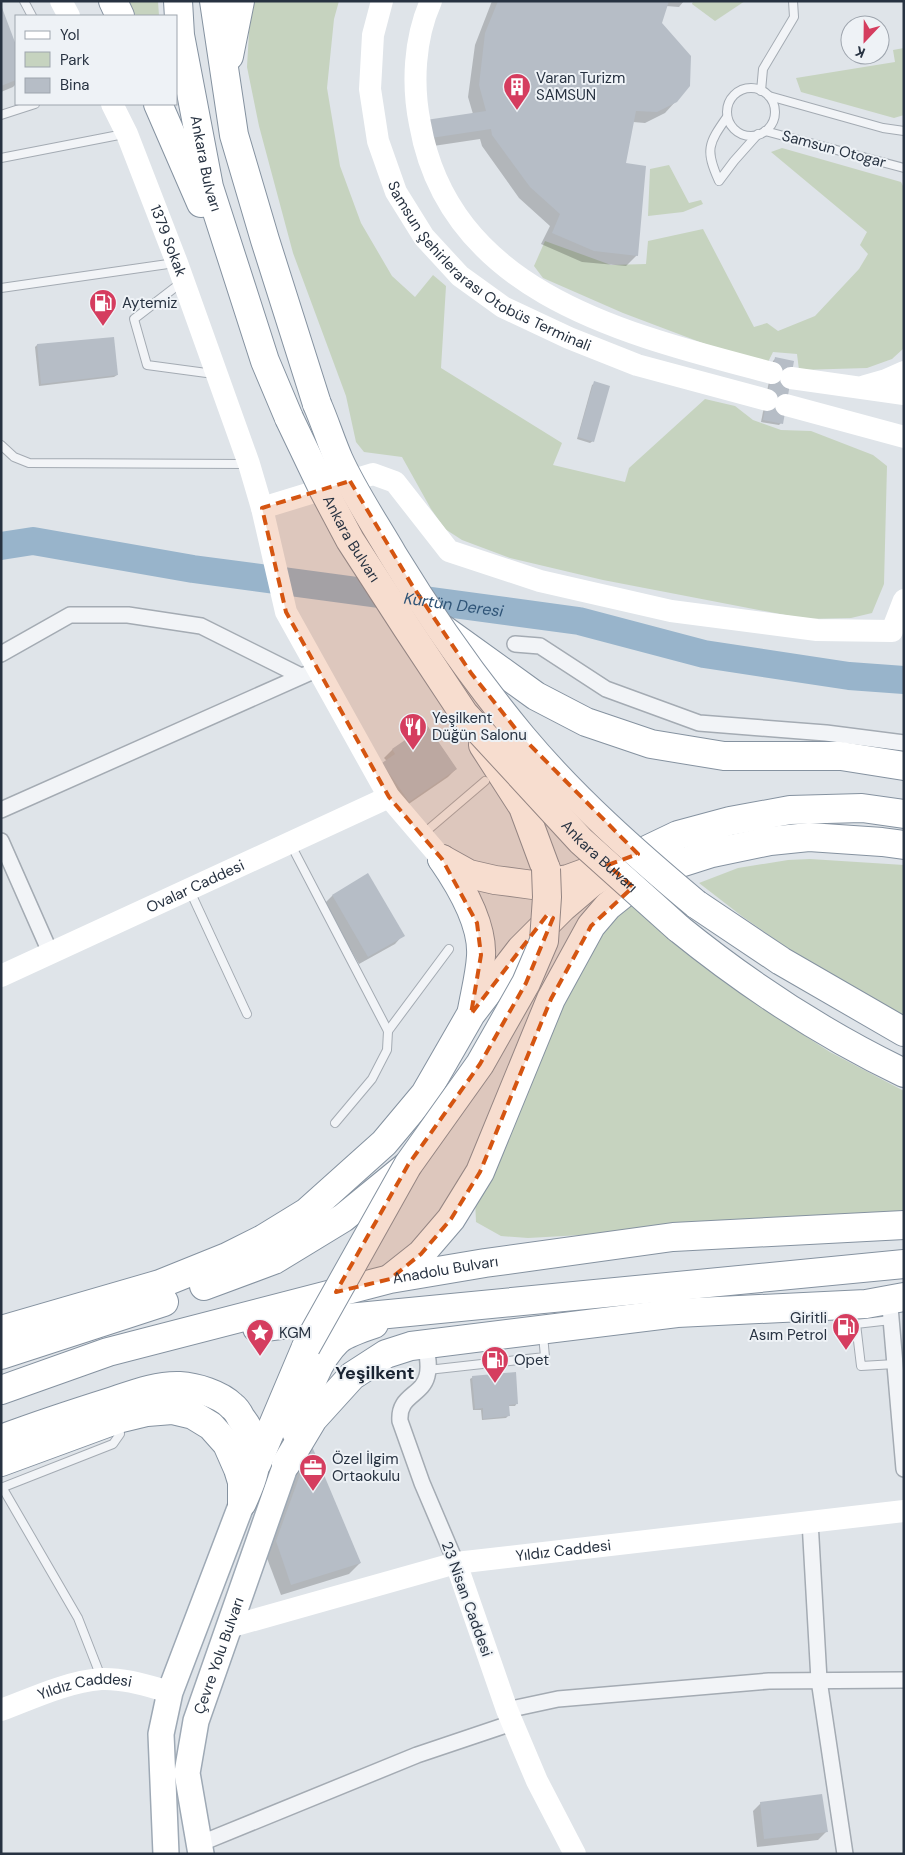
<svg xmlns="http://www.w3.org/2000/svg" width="905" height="1855" font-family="'DM Sans',sans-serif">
<rect width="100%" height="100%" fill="#dfe4e9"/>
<g fill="#c6d3bf">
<path d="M127 1H158L159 16H136Z"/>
<path d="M255 1H339L334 19 327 88 340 166 361 223 392 276 415 297 433 275 446 286 441 368 562 443 553 465 625 482 629 468 705 399 735 406 753 420 781 430 811 431 873 455 887 466 884 584 872 613 851 618 806 619 603 580 510 558 462 540 445 529 431 509 402 457 364 452 356 442 346 396 293 253 259 126 247 67 250 14Z"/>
<path d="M693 1H745L715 21 692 4Z"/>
<path d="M904 48V115L894 118 801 92 796 78 895 62 893 50Z"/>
<path d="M782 148 901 182 904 188V348L892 359 867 368 799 370 797 354 773 352 768 362 729 353 623 313 543 278 534 266 545 241 611 265 646 264 648 241 703 229 754 327 767 323 778 331 815 316 859 269 868 254 860 245 867 232 771 152Z"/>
<path d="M669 165 689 203 701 200 703 204 683 212 648 216 650 169Z"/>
<path d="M810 859 904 865V1019L831 978 743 917 699 883 738 868 788 860Z"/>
<path d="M637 902 765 1010 830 1052 904 1091V1217L528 1238 501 1236 476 1222 475 1199 594 933Z"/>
</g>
<g fill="#0003">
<path d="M492 1H684L679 7 666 6 660 24 676 101 665 113 645 123 633 122 624 164 637 255 626 266 582 262 541 244 550 226 519 198 482 146 480 139 420 148 416 132 473 114 468 97 475 45Z"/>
<path d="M1 8 16 49V84L13 87 1 92Z"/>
<path d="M113 339 117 375 114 377 39 386 35 347 37 345Z"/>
<path d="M775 359 781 423 779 425 761 422 773 361Z"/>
<path d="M595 383 593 441 590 443 577 439 592 385Z"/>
<path d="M427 726 456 769 448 777 400 810 383 764 387 761 384 758 392 750Z"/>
<path d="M368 875 403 935 395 944 359 964 324 904 332 896Z"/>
<path d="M473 1377 517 1403 515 1406H508V1416L506 1418 482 1420 481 1410H473L470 1379Z"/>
<path d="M311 1446 360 1563 349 1574 281 1595 265 1553 301 1456Z"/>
<path d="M761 1803 826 1832 818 1840 757 1847 753 1811Z"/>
</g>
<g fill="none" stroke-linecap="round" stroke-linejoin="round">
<path stroke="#98b4cb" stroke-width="28" id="s1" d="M1 546 33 541 193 569 579 621 704 654 849 676 904 680"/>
</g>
<g fill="#b6bdc6">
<path d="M498 1H669L662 23 691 56 690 86 677 102 657 112 636 111 626 163 646 166 638 256 594 251 552 233 560 214 530 187 492 135 491 129 431 138 426 120 486 111 479 85 485 33Z"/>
<path d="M1 5 16 45V80L1 86Z"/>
<path d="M114 337 118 375 41 384 37 344Z"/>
<path d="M775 357 794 361 783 424 763 420Z"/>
<path d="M594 381 610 386 594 442 578 437Z"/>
<path d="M427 725 457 769 409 802 382 763 395 754 392 749Z"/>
<path d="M368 873 405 936 368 957 332 895Z"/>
<path d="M516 1372 518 1404 509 1405 510 1416 483 1419V1408L475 1409 472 1376Z"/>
<path d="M311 1444 361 1563 291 1585 276 1541Z"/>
<path d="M822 1794 828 1832 764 1839 760 1802Z"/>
</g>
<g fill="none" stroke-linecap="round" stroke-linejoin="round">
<defs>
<g id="lane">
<path d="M24 1 32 16"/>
<circle cx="751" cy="112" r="24"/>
<path d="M761 91 763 69 794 17 793 1"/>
<path d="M769 96 883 128 904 131"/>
<path d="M1 115 35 104"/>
<path d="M727 117C708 144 705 150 719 181L734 161 758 134"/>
<path d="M765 131 904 168"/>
<path d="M1 158 124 134"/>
<path d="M182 282 134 319 147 365 214 374"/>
<path d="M1 288 175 263"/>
<path d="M1 445 14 457 29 463 246 464"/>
<path d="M423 834 485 781"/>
<path d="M291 845 388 1031 387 1050 372 1079 335 1123"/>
<path d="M190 891 247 1014"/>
<path d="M388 1031 449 949"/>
<path d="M891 1320 856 1324 861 1366 895 1364"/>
<path d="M428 1370 545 1357 543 1335"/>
<path d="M2 1487 78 1618 101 1677"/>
<path d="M1 1488 113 1444 120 1434 119 1424"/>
</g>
<g id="street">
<path d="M515 644 540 646 606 689 699 723 826 733 904 743"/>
<path d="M1 654 70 615H128L201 626 301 676"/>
<path d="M1 810 318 669"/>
<path d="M1 841 50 952"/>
<path d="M890 1307 904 1469"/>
<path d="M425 1344C427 1354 430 1365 427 1376 422 1396 398 1395 400 1421L422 1483 456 1563"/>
<path d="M810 1521 819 1680 845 1854"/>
<path d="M507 1710 558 1699 769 1681 904 1680"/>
<path d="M199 1844 417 1755 512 1723"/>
</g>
<g id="primary">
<path d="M166 1854 161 1734 170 1692 242 1503"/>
<path id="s7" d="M201 1854 187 1773 196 1721 286 1464"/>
</g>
<g id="highway">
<path d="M113 1 120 16"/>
<path id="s8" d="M178 1 180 35 209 187 265 361 289 418"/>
<path d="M214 1 234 135 265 240 317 404"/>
<path d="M229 56 240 1"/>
<path d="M158 104 201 203"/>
<path d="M443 629 536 696 586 722 651 744 724 756H841L904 766"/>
<path d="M483 745 523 807 546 869"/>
<path d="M442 859 469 874 495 880 533 885 568 879 601 867"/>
<path d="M442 859C460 885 483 924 481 956 480 974 475 993 472 1010"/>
<path d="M696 904 781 961 904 1032"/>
<path d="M678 928C747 984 823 1034 904 1073"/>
<path d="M392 1277 421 1254 451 1219 480 1172 551 999 591 926 608 906 628 890 668 867 712 853 770 841 809 837 882 842 904 845"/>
<path d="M204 1286 274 1260 343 1218 408 1165"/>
<path d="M257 1328 296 1323 904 1264"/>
<path d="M1 1330 160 1284 227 1257 263 1239 307 1212 384 1143 425 1094 471 1014 521 949 563 907 590 884 634 856 678 835 730 821 790 810 862 808 904 814"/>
<path d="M1 1355 164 1302"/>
<path id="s9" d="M1 1390 108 1352 390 1279 485 1263 673 1237 904 1225"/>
<path d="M296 1432C306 1399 313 1364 338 1340 345 1334 365 1327 374 1324"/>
<path d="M1 1439C38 1425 75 1413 113 1401 134 1394 157 1385 180 1386 196 1387 220 1394 232 1406 236 1409 239 1414 241 1418 265 1449 256 1471 242 1503"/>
<path d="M1 1462 118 1419 147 1412 172 1410 193 1415 211 1426 227 1444 238 1469 242 1482V1501"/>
<path d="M257 1463 306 1347"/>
<path d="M286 1464 313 1419 352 1376 386 1354 411 1346 677 1313 866 1304 904 1297"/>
</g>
</defs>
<use href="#lane" stroke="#a4abb3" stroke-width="10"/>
<use href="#street" stroke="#a4abb3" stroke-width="18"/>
<use href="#primary" stroke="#9ea9b5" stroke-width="28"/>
<use href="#highway" stroke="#8592a0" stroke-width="30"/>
<use href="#lane" stroke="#f2f4f7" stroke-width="8"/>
<use href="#street" stroke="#f2f4f7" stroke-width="15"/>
<g stroke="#fff" stroke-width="22">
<path d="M61 1 69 16"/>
<path id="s2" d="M382 1 373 35 370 89 378 141 396 192 424 237 460 276 503 307 569 338 637 365 767 400"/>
<path d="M431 1C414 39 412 85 420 124 450 295 629 335 772 373"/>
<path id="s3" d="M112 104 127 134 177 263 249 464 262 508 286 612 389 797 442 859"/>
<path d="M791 378 904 394"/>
<path d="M865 386 886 380 904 372"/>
<path d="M786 405 904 437"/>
<path d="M262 508 373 474 395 482 449 551 540 581 671 611 817 630 892 631 904 600"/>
<path id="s4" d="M1 976 389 797"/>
<path d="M456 1563 507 1710 537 1781 575 1854"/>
<path id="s5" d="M229 1627 456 1563 904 1511"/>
<path id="s6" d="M1 1710C33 1698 66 1682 101 1679 124 1678 148 1686 170 1692"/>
</g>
<use href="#primary" stroke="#fff" stroke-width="25"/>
<use href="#highway" stroke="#fff" stroke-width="28"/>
<defs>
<g id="highway-bridge">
<path d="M317 404C325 422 331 442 339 460 354 493 375 524 393 555 432 619 475 680 522 737 573 798 635 853 696 904"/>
<path id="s10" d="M289 418 323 489 350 540 407 628 464 714 581 841 678 928"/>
<path d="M306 1347 408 1165 480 1064 526 983 544 941 547 897 546 869"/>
</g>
</defs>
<use href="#highway-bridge" stroke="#8592a0" stroke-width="30" stroke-linecap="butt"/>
<use href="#highway-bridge" stroke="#fff" stroke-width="28"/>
</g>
<path fill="#d55511" fill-opacity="0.2" stroke="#d55511" stroke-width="4" stroke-dasharray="10 6" stroke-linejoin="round" d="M350 481 412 585 471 673 523 738 638 854 608 865 633 887 591 926 551 999 480 1172 451 1219 421 1254 390 1279 336 1292 408 1165 480 1064 526 983 553 918 547 915 471 1014 481 955 477 923 442 859 389 797 286 612 262 508Z"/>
<defs>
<symbol id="building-pin" viewBox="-11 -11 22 30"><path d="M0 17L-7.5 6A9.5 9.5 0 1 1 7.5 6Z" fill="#d53d5f" stroke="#eef2f6"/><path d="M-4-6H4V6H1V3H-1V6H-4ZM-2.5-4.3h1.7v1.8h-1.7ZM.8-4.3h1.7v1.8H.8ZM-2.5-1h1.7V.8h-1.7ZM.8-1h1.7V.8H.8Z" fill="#fff"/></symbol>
<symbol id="fuel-pin" viewBox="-11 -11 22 30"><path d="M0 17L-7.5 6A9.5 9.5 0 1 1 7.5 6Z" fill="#d53d5f" stroke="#eef2f6"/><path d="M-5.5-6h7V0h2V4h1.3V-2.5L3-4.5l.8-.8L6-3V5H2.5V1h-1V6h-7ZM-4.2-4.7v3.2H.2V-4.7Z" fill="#fff"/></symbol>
<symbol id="restaurant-pin" viewBox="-11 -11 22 30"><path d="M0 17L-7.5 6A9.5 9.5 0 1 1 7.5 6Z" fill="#d53d5f" stroke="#eef2f6"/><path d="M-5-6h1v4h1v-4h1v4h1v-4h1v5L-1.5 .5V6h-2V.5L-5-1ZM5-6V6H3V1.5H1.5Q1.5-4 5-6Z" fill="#fff"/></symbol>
<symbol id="sight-pin" viewBox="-11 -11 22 30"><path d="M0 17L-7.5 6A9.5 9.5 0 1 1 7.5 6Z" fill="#d53d5f" stroke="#eef2f6"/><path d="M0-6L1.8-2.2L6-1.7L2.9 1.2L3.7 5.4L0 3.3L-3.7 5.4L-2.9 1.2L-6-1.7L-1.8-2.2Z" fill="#fff"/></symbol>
<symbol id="office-pin" viewBox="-11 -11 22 30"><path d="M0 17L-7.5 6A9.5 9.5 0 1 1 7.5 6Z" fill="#d53d5f" stroke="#eef2f6"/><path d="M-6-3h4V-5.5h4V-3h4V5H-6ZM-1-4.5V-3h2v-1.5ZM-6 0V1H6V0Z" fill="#fff"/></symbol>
</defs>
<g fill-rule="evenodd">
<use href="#building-pin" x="501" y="71" width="32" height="43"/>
<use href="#fuel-pin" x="87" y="287" width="32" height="43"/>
<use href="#restaurant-pin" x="397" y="711" width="32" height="43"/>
<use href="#fuel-pin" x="830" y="1311" width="32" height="43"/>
<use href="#sight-pin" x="244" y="1317" width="32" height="43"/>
<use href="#fuel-pin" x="479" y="1344" width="32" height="43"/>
<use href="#office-pin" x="297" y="1452" width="32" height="43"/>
</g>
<g text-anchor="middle" stroke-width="4" stroke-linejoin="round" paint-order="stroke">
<g font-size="15" fill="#273241" stroke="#eef2f6" text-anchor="start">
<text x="536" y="83">Varan Turizm<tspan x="536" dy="17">SAMSUN</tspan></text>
<text x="122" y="308">Aytemiz</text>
<text x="432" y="723">Yeşilkent<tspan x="432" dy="17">Düğün Salonu</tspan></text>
<text x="827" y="1323" text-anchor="end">Giritli<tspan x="827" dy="17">Asım Petrol</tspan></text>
<text x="279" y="1338">KGM</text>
<text x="514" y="1365">Opet</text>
<text x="332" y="1464">Özel İlgim<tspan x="332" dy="17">Ortaokulu</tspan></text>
</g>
<g font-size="15" fill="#273241" stroke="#eef2f6">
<text transform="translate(834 149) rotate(15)" y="5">Samsun Otogar</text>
<text dy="5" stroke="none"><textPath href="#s8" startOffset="165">Ankara Bulvarı</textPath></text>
<text dy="5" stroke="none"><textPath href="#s3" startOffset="148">1379 Sokak</textPath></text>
<text dy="5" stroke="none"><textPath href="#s2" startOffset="318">Samsun Şehirlerarası Otobüs Terminali</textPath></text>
<text dy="5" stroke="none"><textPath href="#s10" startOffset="136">Ankara Bulvarı</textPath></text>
<text dy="5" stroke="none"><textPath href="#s10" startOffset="541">Ankara Bulvarı</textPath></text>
<text dy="5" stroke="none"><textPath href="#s4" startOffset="214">Ovalar Caddesi</textPath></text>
<text dy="5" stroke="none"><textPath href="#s9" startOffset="461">Anadolu Bulvarı</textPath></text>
<text dy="5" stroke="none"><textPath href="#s5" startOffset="344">Yıldız Caddesi</textPath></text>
<text transform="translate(467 1599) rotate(70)" y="5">23 Nisan Caddesi</text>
<text dy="5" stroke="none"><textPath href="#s7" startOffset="204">Çevre Yolu Bulvarı</textPath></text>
<text dy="5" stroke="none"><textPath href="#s6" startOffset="88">Yıldız Caddesi</textPath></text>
</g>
<g font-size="16" font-style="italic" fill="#2f5477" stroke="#eef2f6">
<text dy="6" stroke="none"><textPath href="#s1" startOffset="458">Kürtün Deresi</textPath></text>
</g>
<g font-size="18" font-weight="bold" fill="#192332" stroke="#eef2f6">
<text x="375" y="1379">Yeşilkent</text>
</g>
</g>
<rect width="905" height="1855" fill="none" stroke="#273241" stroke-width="5"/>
<rect x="15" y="15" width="162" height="90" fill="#eef2f6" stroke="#9ea5ae"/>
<rect x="25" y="31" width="25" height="8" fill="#ffffff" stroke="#9ea5ae"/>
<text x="60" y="40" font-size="15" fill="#273241">Yol</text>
<rect x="25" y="52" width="25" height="15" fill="#c6d3bf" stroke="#9ea5ae"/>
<text x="60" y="65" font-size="15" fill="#273241">Park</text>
<rect x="25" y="78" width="25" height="15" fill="#b6bdc6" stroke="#9ea5ae"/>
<text x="60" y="90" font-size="15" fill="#273241">Bina</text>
<g transform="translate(865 40) rotate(202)"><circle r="24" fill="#eef2f6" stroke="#9ea5ae"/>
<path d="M0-4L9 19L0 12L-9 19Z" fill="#d53d5f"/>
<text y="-8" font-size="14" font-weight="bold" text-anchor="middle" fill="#273241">K</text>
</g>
</svg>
